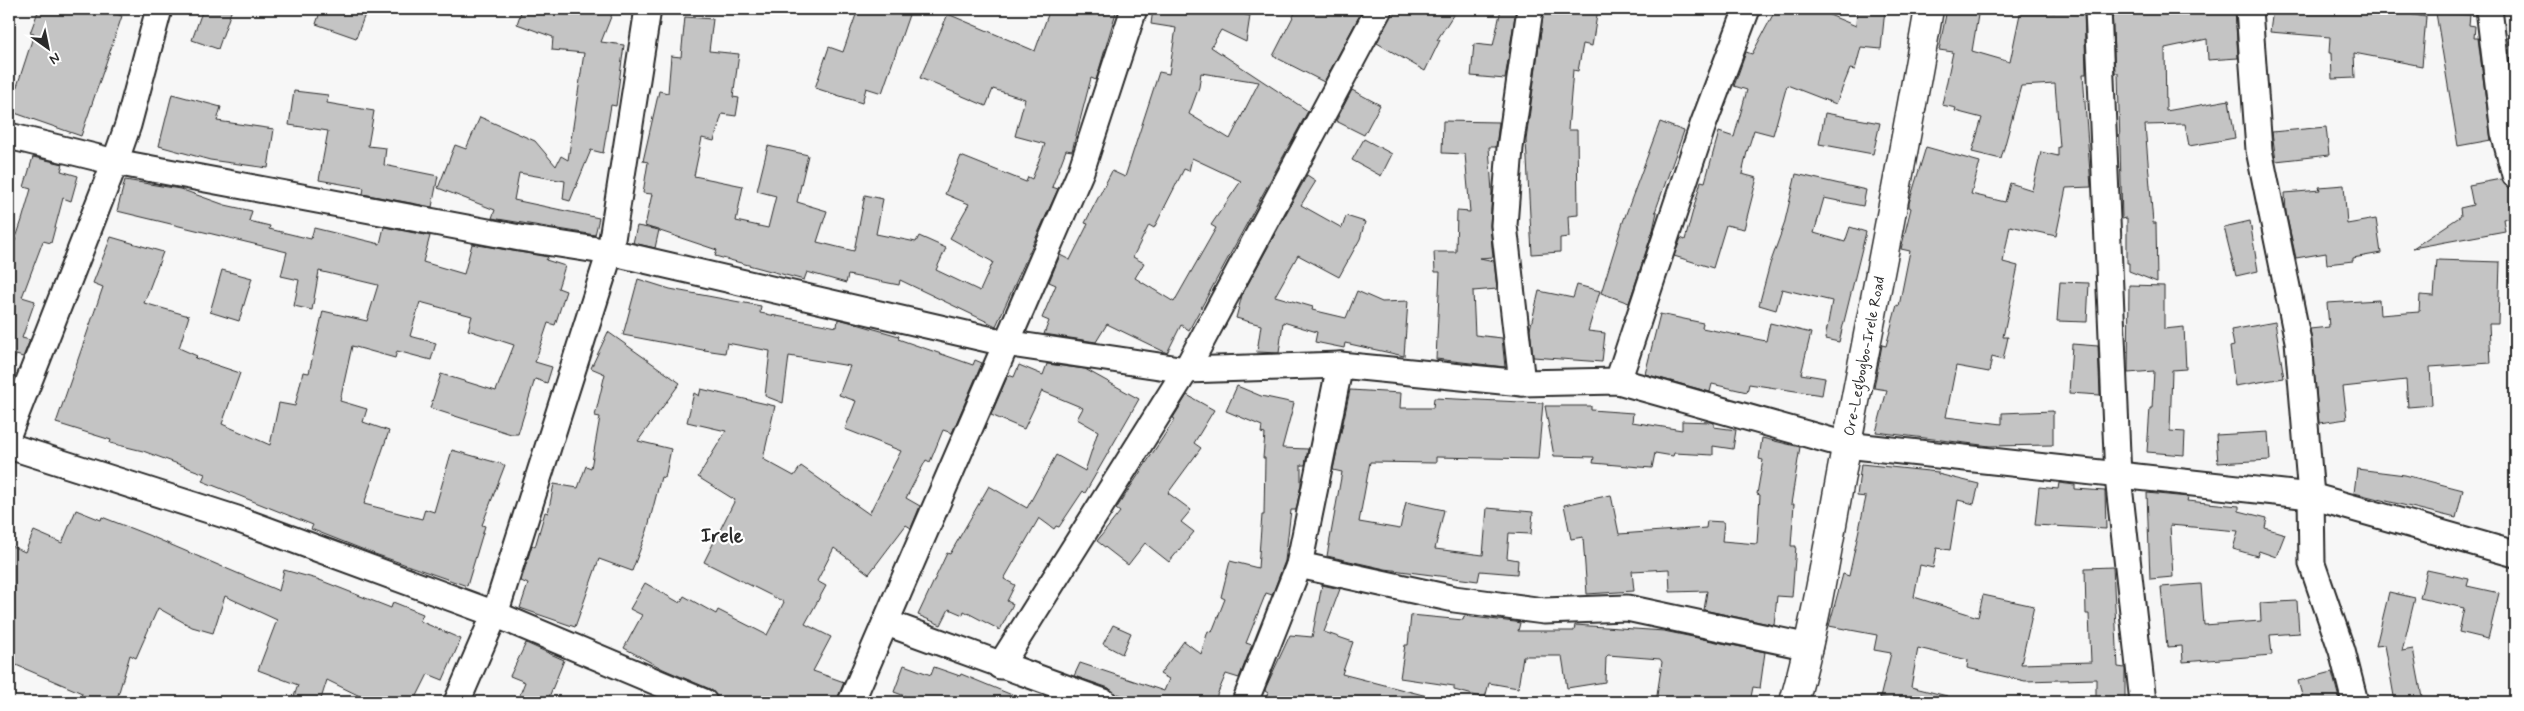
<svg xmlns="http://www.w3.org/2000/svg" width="2524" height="711" font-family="Mynerve,sans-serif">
<rect width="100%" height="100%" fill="#f7f7f7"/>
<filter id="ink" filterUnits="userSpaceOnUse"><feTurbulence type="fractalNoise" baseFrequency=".02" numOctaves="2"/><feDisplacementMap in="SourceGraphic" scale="10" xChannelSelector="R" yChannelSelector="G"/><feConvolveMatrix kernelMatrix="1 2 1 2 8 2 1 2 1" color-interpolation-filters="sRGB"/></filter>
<g filter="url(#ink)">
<g fill="#c4c4c4" stroke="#2b2b2b" fill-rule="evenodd">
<path d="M39 9H101L122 16 81 136 9 111 34 34 30 33Z"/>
<path d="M203 9H232L218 49 192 40Z"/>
<path d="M321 9H367L356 38 316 24Z"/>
<path d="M522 9H614L601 42 624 45 616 106 611 105 603 153 591 150 570 201 563 199 565 181 519 173 514 200 599 218 595 235 492 218 495 210 438 188 455 145 466 149 480 117 535 141 556 166 561 156 568 160 584 53 552 50 553 37 517 24Z"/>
<path d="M858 9H911L882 93 866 88 862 103 815 88 829 47 843 52Z"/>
<path d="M1050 9H1117L1096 80 1091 78 1072 151 1066 150 1052 187 1058 189 996 326 900 280 899 285 848 275 846 283 807 272 804 280 715 256 717 250 645 226 652 194 643 193 648 162 643 161 659 91 668 93 671 56 681 57 685 17 713 19 709 51 739 54 733 97 739 98 736 116 722 114 714 141 702 138 694 176 743 186 736 221 768 228 776 196 757 191 768 146 808 155 797 202 827 211 817 242 854 251 865 195 883 199 876 234 916 242 919 236 946 248 936 270 980 291 993 262 950 238 969 204 945 194 961 156 1026 182 1028 177 1032 179 1045 144 1015 136 1025 99 993 89 986 106 920 78 948 14 1035 51Z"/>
<path d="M1153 9H1223L1250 16 1246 42 1221 30 1211 47 1308 111 1189 330 1181 325 1167 353 1107 324 1096 342 1044 334 1049 321 1042 318 1056 285 1049 282 1060 255 1070 260 1088 224 1085 223 1112 171 1125 177 1159 72 1169 74 1176 28 1151 24ZM1201 73 1259 82 1230 139 1189 114 1199 87ZM1192 158 1241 181 1211 225 1216 228 1174 302 1135 278 1144 263 1133 257 1149 225 1154 228 1184 169 1189 171Z"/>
<path d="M1297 9H1363L1324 82 1273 56Z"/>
<path d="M1393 9H1457L1437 40H1440L1425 71 1377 43Z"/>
<path d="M1501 9H1516L1505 79 1471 76 1474 44 1493 46Z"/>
<path d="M1544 9H1598L1592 46 1583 44 1578 71 1573 70 1568 130H1577L1578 215 1568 216 1569 237 1560 238V252L1532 254 1526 140Z"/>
<path d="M1776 9H1815L1856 26 1857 9H1885L1881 49 1861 47 1855 70 1850 69 1836 104 1787 85 1773 135 1754 130 1747 152 1742 174 1757 178 1744 229 1726 225 1713 268 1674 256 1681 238 1685 240 1701 181 1705 182 1719 132 1734 137 1747 90 1734 86 1746 52 1752 54Z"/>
<path d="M1947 9H1979L1972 51 2010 62 2021 9 2055 12V9H2084L2086 74H2083L2091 187 2066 188 2056 236 2010 226 2003 262 2018 266 2003 337H2008L2003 360 1992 357 1989 372 1956 366 1946 417 2002 424V413L2053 411V445L1990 446 1876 432 1887 390 1874 388 1882 345 1886 346 1897 305 1899 306 1910 251 1901 249 1911 208 1909 207V203L1926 147 1980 162 1971 194 2005 202 2010 183 2032 190 2041 152 2058 156V147H2060L2055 84 2021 86 2001 159 1972 152 1982 118 1955 111 1956 108 1942 105 1953 52 1939 50Z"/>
<path d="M2112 9H2235L2238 58 2208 60 2207 39 2165 48 2166 111 2229 100 2235 138 2189 146 2185 124 2145 125 2153 223H2156L2157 282 2129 271V263H2127V218L2122 219 2118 73H2115Z"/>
<path d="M2273 9H2380L2426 17 2422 66 2354 53 2355 78 2332 79 2331 53H2329L2330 37 2270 32Z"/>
<path d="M2436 13 2470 15 2469 25 2475 26 2474 38H2478L2491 140 2458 146Z"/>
<path d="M2515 37V106L2507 38Z"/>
<path d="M1352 90 1380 105 1364 135 1336 121Z"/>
<path d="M294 91 328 95 327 103 374 111 368 146 386 148 384 165 438 176 432 207 363 194 364 188 319 180 328 131 289 125Z"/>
<path d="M172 94 221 107 217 121 274 129 268 168 210 160 159 146Z"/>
<path d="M1825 113 1880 123 1873 154 1819 144Z"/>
<path d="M1443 121 1499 122 1496 147H1489L1492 192 1490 226 1493 257 1480 258 1494 261 1497 289 1473 291 1475 335 1502 338 1505 367 1436 359 1440 272H1435L1434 252H1456L1457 211 1470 212 1465 154 1442 153Z"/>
<path d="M1660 122 1684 131 1655 212H1657L1653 230 1629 303 1601 293 1623 222Z"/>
<path d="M2326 127 2329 155 2276 161 2272 132Z"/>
<path d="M1364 139 1392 154 1381 176 1352 160Z"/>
<path d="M33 157 63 164 61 171 78 176 71 201 63 198 51 243 43 241 22 297 35 301 22 338 30 340 23 357 16 355 12 368H9V239L15 241 22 220 31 189 24 187Z"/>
<path d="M1796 174 1866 190 1863 206 1824 198 1814 233 1845 242 1850 227 1866 232 1839 342 1825 339 1832 301 1782 289 1776 310 1759 305 1770 264 1784 225Z"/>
<path d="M1307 175 1316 181 1301 205 1342 228 1346 216 1365 222 1360 239 1339 277 1298 255 1275 296 1313 307 1312 310 1346 318 1357 291 1382 302 1408 301 1404 356 1345 343 1344 348 1315 342 1317 332 1283 322 1279 353 1257 352 1261 325 1236 318 1242 295Z"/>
<path d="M2501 179 2505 185 2515 189V201L2509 202 2512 217 2503 219 2505 231 2413 248 2461 216 2460 208 2473 205 2469 185Z"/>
<path d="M125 180 180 189 225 205 252 211 249 221 270 226 269 229 311 239 314 228 380 244 384 227 430 236 423 262 464 274 472 244 548 257 546 260 565 266 558 288 566 291 555 325 548 323 535 362 552 367 547 383 535 379 518 434H511L430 408 441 374 496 391 514 345 468 330 472 316 420 302 410 336 436 343 431 360 397 351 395 358 352 346 340 401 367 409 363 422 389 431 364 504 422 519 425 509 434 512 452 450 505 465 482 525 485 526 467 586 372 553 311 529 313 525 202 481 205 474 143 451 110 443 111 440 56 423 103 287 93 283 111 237 163 252 144 303 189 316 179 348 197 356 195 358 240 373 222 424 270 445 279 403 295 406 303 372 309 373 323 311 367 321 378 285 319 271 312 310 294 306 299 280 281 276 287 252 117 211Z"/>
<path d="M2344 185 2347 224 2376 219 2381 253 2353 258V261L2327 264 2326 253 2296 258 2286 213 2285 193 2320 190 2319 187Z"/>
<path d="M2250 221 2258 271 2236 276 2224 227Z"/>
<path d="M637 226 659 230 655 248 633 243Z"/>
<path d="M2437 260 2500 262 2498 324H2489L2491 363 2430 367 2432 405 2408 407 2406 380 2343 387 2347 419 2319 423 2310 329 2329 327 2327 303 2379 300 2380 315 2419 312 2420 295 2434 296Z"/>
<path d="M222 270 252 278 239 321 210 312Z"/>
<path d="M638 279 670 289 761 306 760 313 837 327 838 319 846 321 899 336 898 339 973 365 975 360 982 363 952 433 943 430 930 462 926 460 906 498 920 506 911 528 906 525 869 574 834 548 817 581 826 586 805 624 831 637 813 671 844 682 836 702H729L717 696 710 689 663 669 624 648 642 615 630 609 645 583 680 603 684 596 716 614 718 610 767 635 784 602 704 562 735 500 698 477 726 431 687 422 694 393 699 396 701 389 775 406 763 459 794 476 801 466 869 514 901 451 845 429 856 401 839 395 850 366 789 356 783 403 765 396 770 351 727 343 725 353 704 350 705 348 703 350 623 335Z"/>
<path d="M2060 282 2089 283 2087 322 2057 321Z"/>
<path d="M1577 285 1600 291 1588 331 1605 333 1602 362 1533 357 1530 329 1539 291 1573 298Z"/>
<path d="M2129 285 2164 286V329L2184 327 2186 369 2172 370 2170 431 2185 432 2184 455 2147 452 2150 408H2152L2154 371 2128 373Z"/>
<path d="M1660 314 1703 323 1702 328 1766 341 1770 323 1811 333 1801 374 1825 378 1822 395 1749 384 1747 392 1712 384 1710 392 1645 374Z"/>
<path d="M2275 322 2284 378 2235 386 2230 347 2234 346 2231 330Z"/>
<path d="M608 332 680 383 638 441 671 449 665 478 661 477 647 531 632 571 599 559 575 627 520 608 528 584 521 581 532 545 535 547 545 512 548 513 554 484 578 488 586 466 591 468 600 417 595 416 605 374 591 368Z"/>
<path d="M2072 344 2098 346 2100 395 2069 393Z"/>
<path d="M1047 364 1085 369 1139 399 1085 493 1083 491 1059 527 1056 526 1054 529 1039 518 1004 579 1015 585 1007 601 1013 604 1000 630 964 611 963 615 949 609 941 625 918 615 947 553 950 554 989 486 1027 508 1056 455 1085 471 1098 431 1077 419 1083 408 1042 391 1024 429 991 415 1008 375 1014 377 1019 365 1043 375Z"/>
<path d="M1237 386 1261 396 1294 403 1282 448 1308 449 1305 465H1301V485L1296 510H1291L1285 561 1272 595 1266 593 1246 643 1252 645 1239 678 1226 674 1214 702H1141L1118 694 1117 697 1109 688 1074 676 1080 663 1164 691 1169 679 1160 674 1184 641 1201 654 1208 631 1212 632 1225 599 1221 597 1230 561 1258 568 1262 515H1264L1265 458H1263L1265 434 1261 433 1262 426 1226 411Z"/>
<path d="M1350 390 1401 393 1400 408H1433L1434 398 1543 403 1538 459 1436 457V463L1370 462 1359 522 1400 529 1406 502 1444 510 1435 549 1483 555 1487 508 1533 512 1531 534 1509 533 1507 558 1518 560 1517 574 1480 571 1478 581 1385 569 1327 556 1342 472 1333 470Z"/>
<path d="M1187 395 1214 410 1194 443 1201 448 1168 493 1191 510 1181 522 1194 532 1169 562 1145 543 1128 565 1097 541 1120 512 1116 509 1175 419 1173 418Z"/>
<path d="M1545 406H1591V410L1633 413 1632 422 1682 430V421L1711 422 1714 423V427L1736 430 1733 449 1713 446V455L1674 453 1673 456 1655 453 1652 468 1593 463 1594 457 1554 456Z"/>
<path d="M2268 432 2270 460 2218 463 2216 435Z"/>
<path d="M1762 438 1800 447 1791 504H1794L1791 546H1796L1792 597 1777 596 1774 625 1704 610 1707 591 1670 592 1669 569 1632 571 1634 591 1587 594 1583 537 1571 539 1564 505 1611 495 1619 534 1706 528 1707 521 1724 522 1722 541 1757 544 1760 495 1757 494 1763 460 1759 459Z"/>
<path d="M1861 464 1938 472V474L1979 484 1974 504 1958 500 1950 550 1937 548 1933 568 1920 565 1914 597 1978 617 1983 595 2034 606 2021 664 2091 662 2089 614H2086L2085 568 2113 567 2118 667 2125 668V702H2096V679L2025 681 1967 668 1968 660 1918 648 1911 687 1947 696 1946 702H1902L1880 698 1891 653 1874 650 1877 635 1829 626 1843 574 1849 576 1866 497 1857 496Z"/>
<path d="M2357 469 2405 475 2463 490 2456 518 2354 493Z"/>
<path d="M2059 483 2075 485V489L2105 491 2106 529 2035 525 2039 487 2058 489Z"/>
<path d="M2147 493 2188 497 2187 501 2239 506V511L2267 518 2265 528 2285 534 2276 557 2259 551 2257 556 2233 549 2238 531 2170 525 2173 577 2150 579Z"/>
<path d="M76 510 101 520 102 517 148 535 279 591 284 570 317 579 391 608 393 602 423 614 420 621 461 639 443 680 428 674 414 702H372L327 680 320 702H292L298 685 258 670 277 620 225 596 213 633 192 627 158 608 136 658 130 655 116 702H80L82 693 9 662V545L25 552 34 531 62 543Z"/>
<path d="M2427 570 2469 579 2467 586 2499 593 2488 639 2459 632 2464 608 2420 598Z"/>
<path d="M2201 584 2204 625 2261 621 2260 603 2297 601 2299 633 2270 635 2272 655 2183 662 2182 646 2167 647 2161 587Z"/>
<path d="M1322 585 1340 589 1324 632 1353 642 1342 674 1427 696V702H1264L1268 693 1265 691 1266 687 1290 635 1312 637Z"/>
<path d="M2389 592 2415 598 2402 651 2413 649 2423 702H2395L2385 645 2376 646Z"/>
<path d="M1411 615 1463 620 1464 616 1515 622 1520 623 1518 631H1574L1575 625 1664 631 1765 652 1760 688 1753 687 1750 702H1656L1662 662 1660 659 1608 655 1606 657 1605 682 1567 688 1562 656H1523L1518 688 1489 683 1485 698 1454 690V686L1400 678 1405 645H1408Z"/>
<path d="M1113 625 1131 633 1122 654 1103 644Z"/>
<path d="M526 643 564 660 547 702H517L525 682 510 676Z"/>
<path d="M904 665 931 675 934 667 960 676 961 674 1029 702H921L894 692Z"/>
<path d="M2332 672 2340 702H2304L2298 681Z"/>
</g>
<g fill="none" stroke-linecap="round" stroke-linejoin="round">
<defs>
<g id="street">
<path d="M2098 9 2118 477 2143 702"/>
<path d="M2249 9 2259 150 2298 341 2311 496 2312 564 2342 651 2355 702"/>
<path d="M2489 9 2504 133 2515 175"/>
<path d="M9 136 115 162 520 238 610 252 1005 343 1186 370 1340 365 1522 383 1618 381 1846 445 2311 496 2515 554"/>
<path d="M1618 381 1703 125 1747 9"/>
<path d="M1522 383 1504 225 1510 148 1530 9"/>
<path d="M9 432 115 162 128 125 159 9"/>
<path d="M9 446 237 519 495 614 704 702"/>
<path d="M1299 565 1454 599 1544 611 1627 608 1809 647"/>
<path d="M887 623 1104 702"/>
<path d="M1000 666 1186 370 1379 9"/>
<path d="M457 702 495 614 610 252 648 9"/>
<path d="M851 702 1081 171 1134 9"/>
<path d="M1245 702 1299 565 1340 365"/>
</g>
<path id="secondary" d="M1794 702C1818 617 1830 530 1847 443 1875 298 1904 154 1929 9"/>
</defs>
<use href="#street" stroke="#2b2b2b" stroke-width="29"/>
<use href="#secondary" stroke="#2b2b2b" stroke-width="31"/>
<use href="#street" stroke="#fff" stroke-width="25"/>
<use href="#secondary" stroke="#fff" stroke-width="28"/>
</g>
</g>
<g text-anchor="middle" stroke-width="4.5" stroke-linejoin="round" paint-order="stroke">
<g font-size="15" fill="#2b2b2b" stroke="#fff">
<text transform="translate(1864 356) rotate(-79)" y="5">Ore-Legbogbo-Irele Road</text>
</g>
<g font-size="20" font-weight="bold" fill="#2b2b2b" stroke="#fff">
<text x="722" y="542">Irele</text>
</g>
</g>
<rect width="2524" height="711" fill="none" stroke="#fff" stroke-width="30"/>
<rect x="15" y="15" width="2494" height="681" fill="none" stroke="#2b2b2b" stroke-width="2" filter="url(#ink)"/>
<g transform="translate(48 48) rotate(147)" stroke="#ffffff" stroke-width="4" paint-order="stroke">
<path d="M0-4L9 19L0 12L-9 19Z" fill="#2b2b2b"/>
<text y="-8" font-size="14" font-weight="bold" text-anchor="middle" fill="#2b2b2b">N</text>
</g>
</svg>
